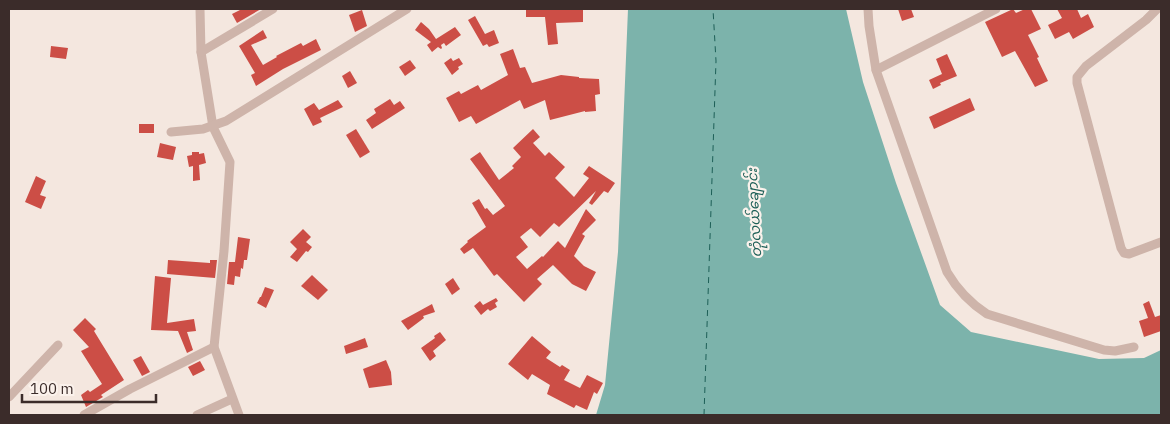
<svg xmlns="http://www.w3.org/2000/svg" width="1170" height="424" font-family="'IBM Plex Sans','Noto Sans Myanmar',sans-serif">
<rect width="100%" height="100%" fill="#f4e7df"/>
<path fill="#7cb3ab" d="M628 9H846L863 82 896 183 940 305 971 332 1099 359 1144 358 1161 350V415H596L605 385 618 252Z"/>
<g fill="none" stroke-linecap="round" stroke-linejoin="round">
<path stroke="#1d5f57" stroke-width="1" stroke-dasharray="6 5" stroke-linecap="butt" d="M704 415 716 61 713 9"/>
</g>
<g fill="#cc4e46">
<path d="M242 9H261L237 23 232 14Z"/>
<path d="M526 9H583V22L556 23 558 44 548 45 545 17H526Z"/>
<path d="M898 9H911L914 17 902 21Z"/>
<path d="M1013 9 1016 13 1025 9H1031L1041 29 1028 35 1039 57 1037 58 1048 81 1035 87 1015 51 1002 57 985 22Z"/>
<path d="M1057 9H1077L1081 18 1088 14 1094 27 1073 39 1069 32 1055 39 1048 25 1062 18Z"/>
<path d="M362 10 367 26 355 32 349 15Z"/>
<path d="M475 16 485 34 494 30 499 43 489 47 487 44 483 46 468 20Z"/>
<path d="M421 22 429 29 436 39 455 27 461 35 446 46 444 43 441 45 442 48 441 49 438 47 432 52 427 45 431 42 415 30Z"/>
<path d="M263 30 267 38 251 45 263 65 277 57 276 56 301 43 303 46 316 39 321 50 283 69 256 86 251 75 255 73 239 46Z"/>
<path d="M51 46 68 48 66 59 50 57Z"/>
<path d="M513 49 520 68 525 67 532 83 561 75 579 77V78L599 79 600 94 595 95 596 111 585 112V111L550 120 545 100 524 109 520 100 476 124 471 116 459 122 446 98 459 91 461 94 478 85 481 90 508 75 500 54Z"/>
<path d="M947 54 957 76 940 83 941 85 933 89 929 80 942 74 936 59Z"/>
<path d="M451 58 453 61 459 58 463 64 458 67 459 69 452 75 444 63Z"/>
<path d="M410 60 416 68 405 76 399 67Z"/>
<path d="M350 71 357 83 348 88 342 76Z"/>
<path d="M970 98 975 110 934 129 929 117Z"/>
<path d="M390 99 394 105 400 101 405 108 372 129 366 120 376 113 374 109Z"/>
<path d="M338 100 343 107 320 118 322 122 313 126 304 109 314 103 319 110Z"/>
<rect x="139" y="124" width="15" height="9"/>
<path d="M356 129 370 152 360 158 346 135Z"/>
<path d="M533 129 540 137 533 143 545 156 549 152 565 167 555 178 574 197 589 178 583 174 589 166 615 183 608 193 604 191 592 205 589 203 596 191 559 227 554 223 540 237 531 228 520 237 528 247 516 257 527 269 542 256 543 257 558 241 565 248 586 209 596 220 582 234 585 236 574 256 584 266 596 272 586 291 572 284 553 265 537 279 542 284 524 302 497 274 494 276 473 248 464 254 460 249 468 242 467 241 486 227 472 203 479 199 485 209 487 208 493 215 505 206 470 159 480 152 499 180 514 168 512 166 521 157 513 148Z"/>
<path d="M160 143 176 147 173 160 157 157Z"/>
<path d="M192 152H199V154L204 153 206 163 199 165 200 180 193 181V166L189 167 187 156 192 155Z"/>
<path d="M36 176 46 181 40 195 46 197 41 209 25 202Z"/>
<path d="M303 229 311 237 306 242 312 247 308 252 306 251 297 262 290 257 297 249 290 242Z"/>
<path d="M238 237 250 239 247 260H244L243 269 241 268 240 277 235 276 234 285 227 284 229 262H235Z"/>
<path d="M168 260 210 263V260H217L215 278 167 274Z"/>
<path d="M312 275 328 290 318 300 301 286Z"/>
<path d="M155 276 171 278 167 323 194 319 196 331 187 332 193 350 187 353 178 331 151 330Z"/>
<path d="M453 278 460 289 452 295 445 284Z"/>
<path d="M265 287 274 290 266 308 257 303 260 297H261Z"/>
<path d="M496 298 498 301 495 303 497 307 490 311 488 309 481 315 474 306 480 301 483 305Z"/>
<path d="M1149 301 1155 317 1161 315V331L1144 337 1139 321 1148 318 1143 304Z"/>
<path d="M432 304 435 312 423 316 424 318 408 330 401 321Z"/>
<path d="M85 318 96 329 94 331 124 380 101 395 103 397 86 407 81 395 88 390 90 392 102 384 81 351 89 347 73 330Z"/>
<path d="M440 332 446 340 433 351 436 356 430 361 421 348 435 338 434 336Z"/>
<path d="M532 336 551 352 546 358 560 367 562 365 570 370 564 380 580 388 587 375 603 383 597 394 594 392 587 410 576 405 574 408 547 394 550 385 532 374 528 380 508 364Z"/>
<path d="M365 338 368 347 346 354 344 346Z"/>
<path d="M141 356 150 372 142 376 133 360Z"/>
<path d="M386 360 391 372 392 385 369 388 363 369Z"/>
<path d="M200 361 205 370 193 376 188 367Z"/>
</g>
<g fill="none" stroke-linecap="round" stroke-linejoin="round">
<g stroke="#ceb4aa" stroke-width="9">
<path d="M200 9 201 52 213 127 230 162 224 251 214 347 239 415"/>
<path d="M868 9 869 26 876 70 947 272C957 289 970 303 987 314L1104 350 1115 351 1134 347"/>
<path d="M1157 9 1146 20 1086 66 1077 77V83L1121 248 1124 253 1129 254 1161 242"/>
<path d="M201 52 273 9"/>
<path d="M876 70 996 9"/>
<path d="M171 132 203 129 226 121 407 9"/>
<path d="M9 397 58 345"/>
<path d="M84 415 130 389 214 347"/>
<path d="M197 415 232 399"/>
</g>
</g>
<g text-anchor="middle" stroke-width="4.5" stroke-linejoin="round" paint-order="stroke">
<g font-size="14" font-style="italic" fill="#1d5f57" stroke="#fbf2ec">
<text transform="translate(754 213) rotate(-93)" y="5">တုံလယ်ချောင်း</text>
</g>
</g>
<rect width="1170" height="424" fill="none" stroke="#3b2c2a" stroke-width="20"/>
<path d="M22 394v8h134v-8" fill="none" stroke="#3b2c2a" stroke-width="2.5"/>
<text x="30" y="394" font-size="15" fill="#3b2c2a" stroke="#fbf2ec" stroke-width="4" paint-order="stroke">100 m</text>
</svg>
